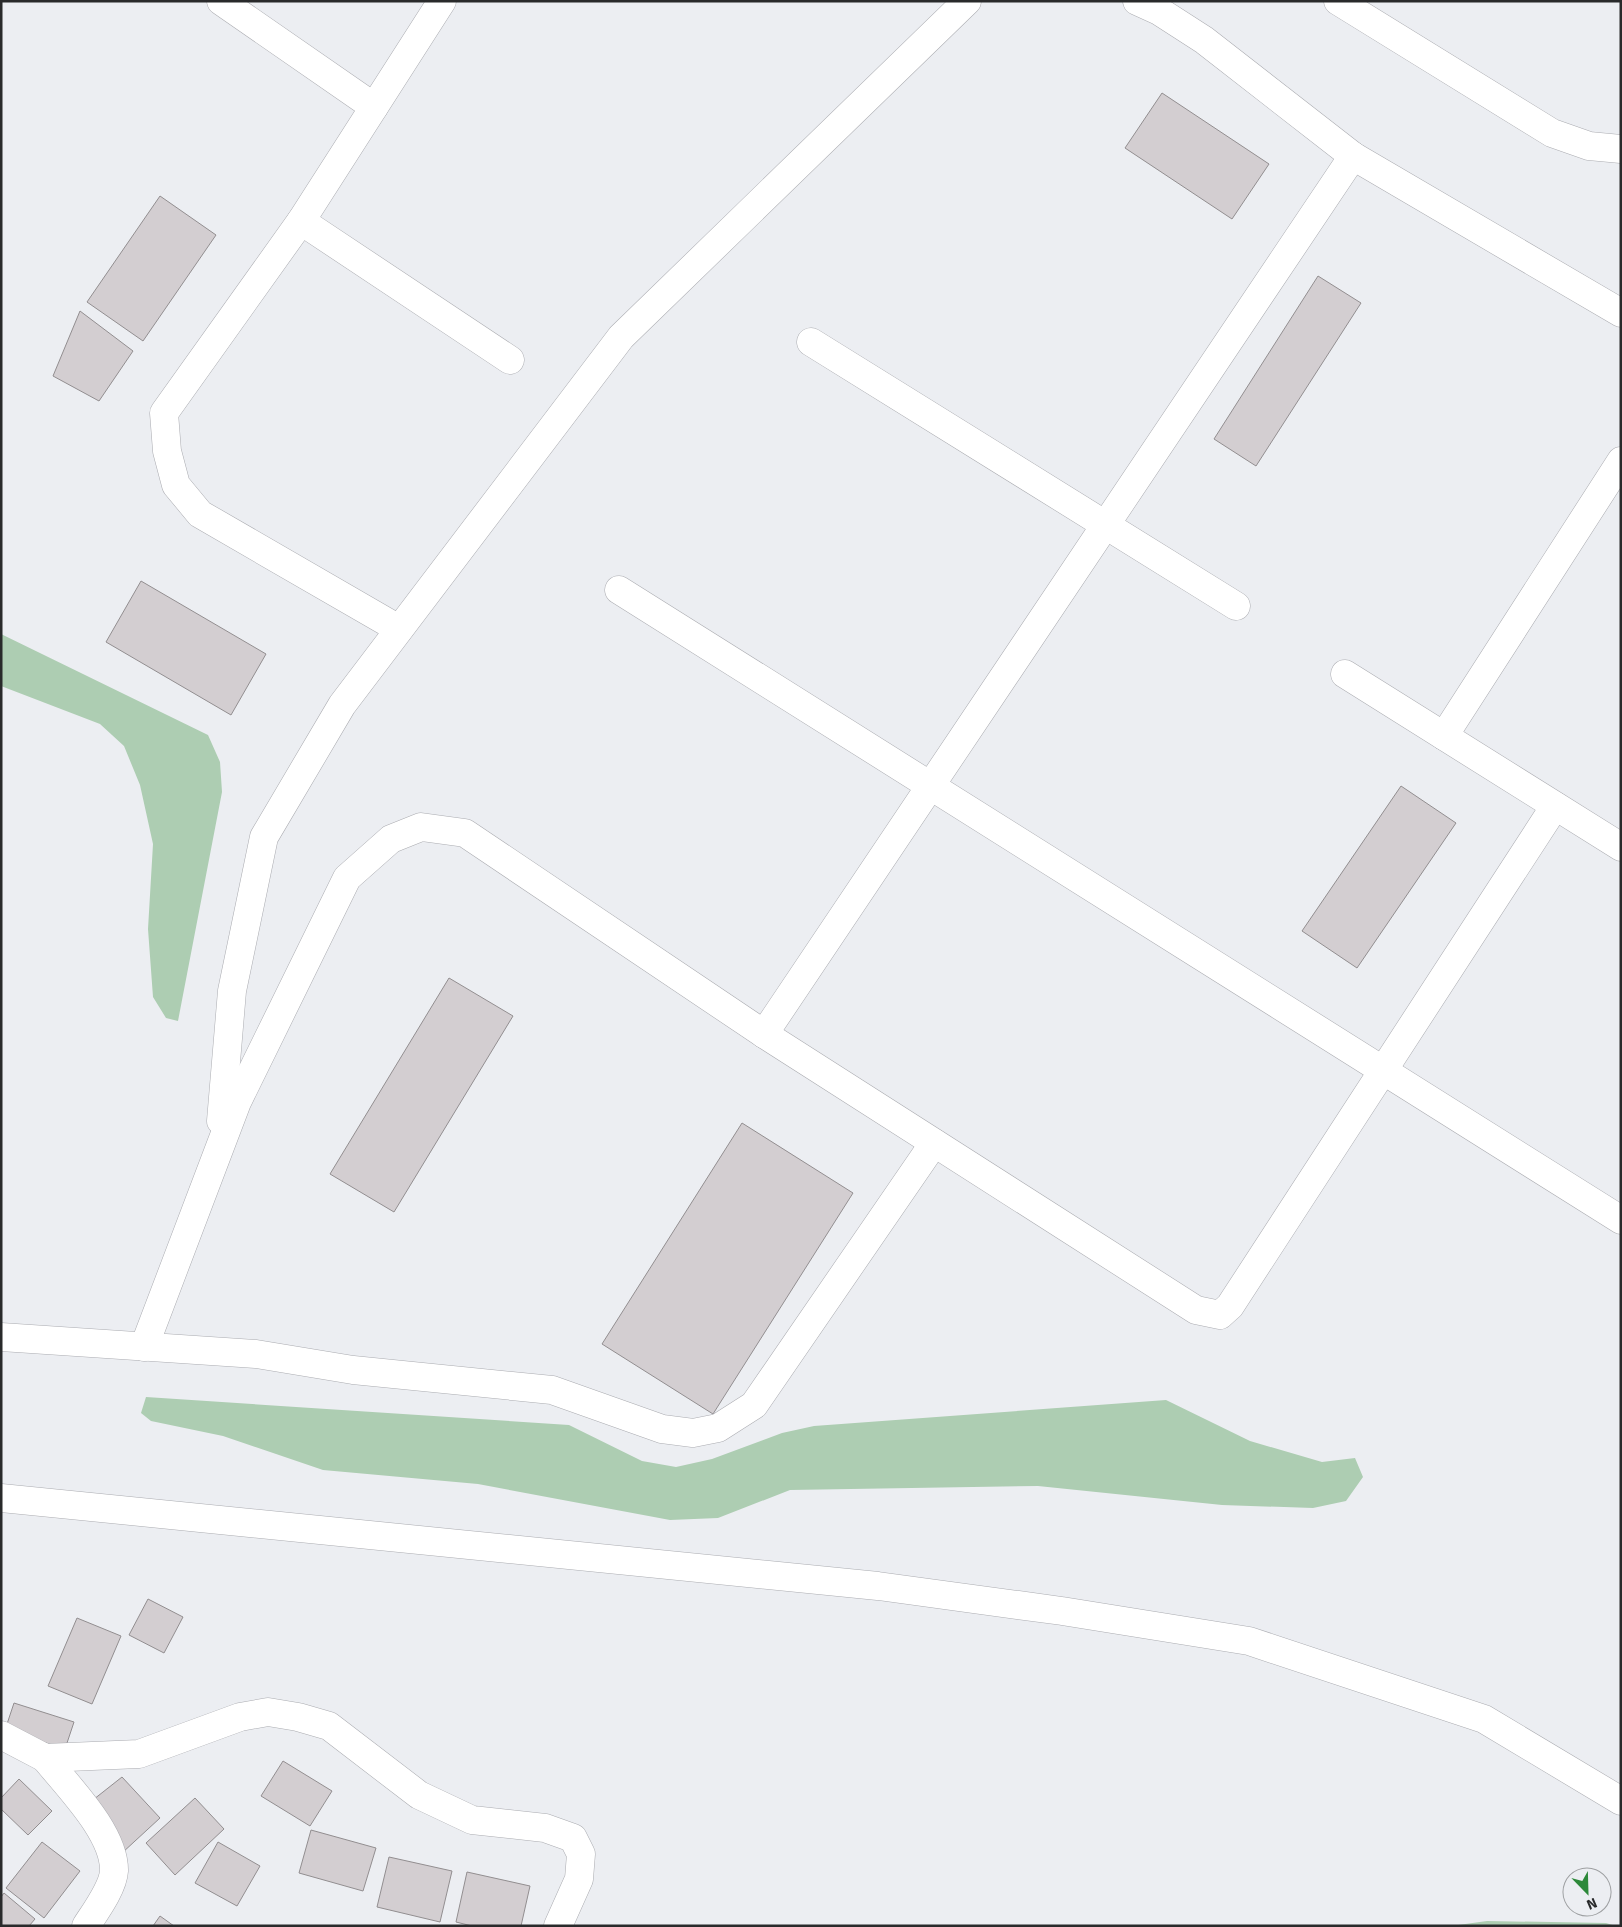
<svg xmlns="http://www.w3.org/2000/svg" width="1622" height="1927" font-family="Signika,sans-serif">
<rect width="100%" height="100%" fill="#eceef2"/>
<g fill="#adcdb2">
<path d="M1 634 208 735 220 762 222 792 178 1021 166 1018 153 997 148 929 153 844 140 785 124 746 100 724 1 686Z"/>
<path d="M146 1397 569 1425 642 1461 676 1467 712 1459 782 1433 814 1426 1166 1400 1250 1441 1322 1462 1355 1458 1363 1477 1346 1501 1313 1508 1222 1505 1038 1486 790 1490 718 1518 670 1520 478 1484 323 1470 223 1436 151 1421 141 1413Z"/>
<path d="M1487 1921 1606 1923 1616 1926H1451Z"/>
</g>
<g fill="#d3ced1" stroke="#928e90">
<path d="M1162 93 1269 164 1232 219 1125 148Z"/>
<path d="M160 196 216 235 143 341 87 302Z"/>
<path d="M1318 276 1361 303 1256 466 1214 439Z"/>
<path d="M80 311 133 351 99 401 53 376Z"/>
<path d="M141 581 266 654 231 715 106 642Z"/>
<path d="M1401 786 1456 823 1357 968 1302 931Z"/>
<path d="M449 978 513 1016 394 1212 330 1174Z"/>
<path d="M742 1123 853 1193 713 1414 602 1344Z"/>
<path d="M148 1599 183 1617 164 1653 129 1635Z"/>
<path d="M77 1618 121 1636 92 1704 48 1686Z"/>
<path d="M14 1703 74 1722 65 1749 5 1730Z"/>
<path d="M283 1761 332 1791 310 1826 261 1796Z"/>
<path d="M122 1777 160 1818 122 1853 84 1807Z"/>
<path d="M19 1779 52 1811 28 1835 1 1809V1798Z"/>
<path d="M195 1798 224 1829 175 1875 146 1843Z"/>
<path d="M311 1830 376 1848 363 1891 299 1873Z"/>
<path d="M42 1842 80 1871 44 1918 6 1888Z"/>
<path d="M218 1842 260 1866 237 1906 195 1883Z"/>
<path d="M389 1857 452 1871 440 1922 377 1907Z"/>
<path d="M467 1872 530 1886 521 1926H472L456 1922Z"/>
<path d="M4 1893 35 1919 29 1926H1V1897Z"/>
<path d="M160 1916 174 1926H153Z"/>
</g>
<g fill="none" stroke-linecap="round" stroke-linejoin="round">
<defs>
<g id="minor">
<path d="M221 1 374 107"/>
<path d="M1137 1 1159 11 1204 40 1353 156 1621 313"/>
<path d="M1338 1 1552 133 1589 146 1621 149"/>
<path d="M301 221 510 360"/>
<path d="M811 342 1236 606"/>
<path d="M619 590 1621 1220"/>
<path d="M399 629 200 514 176 485 167 451 164 413 301 221 442 1"/>
<path d="M1345 674 1621 847"/>
<path d="M1444 736 1621 461"/>
<path d="M764 1034 1353 156"/>
<path d="M221 1121 232 991 264 837 342 705 621 337 967 1"/>
<path d="M1 1337 256 1354 353 1370 552 1390 662 1429 693 1433 718 1428 754 1405 934 1143"/>
<path d="M144 1347 237 1102 347 878 391 839 421 827 465 833 764 1034 1196 1310 1220 1315 1230 1306 1555 806"/>
<path d="M1 1498 878 1586 1062 1611 1249 1641 1484 1719 1621 1801"/>
<path d="M1 1735 45 1758 139 1754 240 1717 268 1712 298 1717 329 1726 419 1795 472 1820 545 1828 573 1838 581 1854 579 1879 558 1926"/>
<path d="M45 1758C68 1787 115 1833 114 1871 113 1888 95 1912 86 1926"/>
</g>
</defs>
<use href="#minor" stroke="#abacb1" stroke-width="29"/>
<use href="#minor" stroke="#fff" stroke-width="28"/>
</g>
<rect width="1622" height="1927" fill="none" stroke="#292a2b" stroke-width="5"/>
<g transform="translate(1587 1892) rotate(157)"><circle r="24" fill="#eceef2" stroke="#9ea0a2"/>
<path d="M0-4L9 19L0 12L-9 19Z" fill="#2d893a"/>
<text y="-8" font-size="14" font-weight="bold" text-anchor="middle" fill="#292a2b">N</text>
</g>
</svg>
